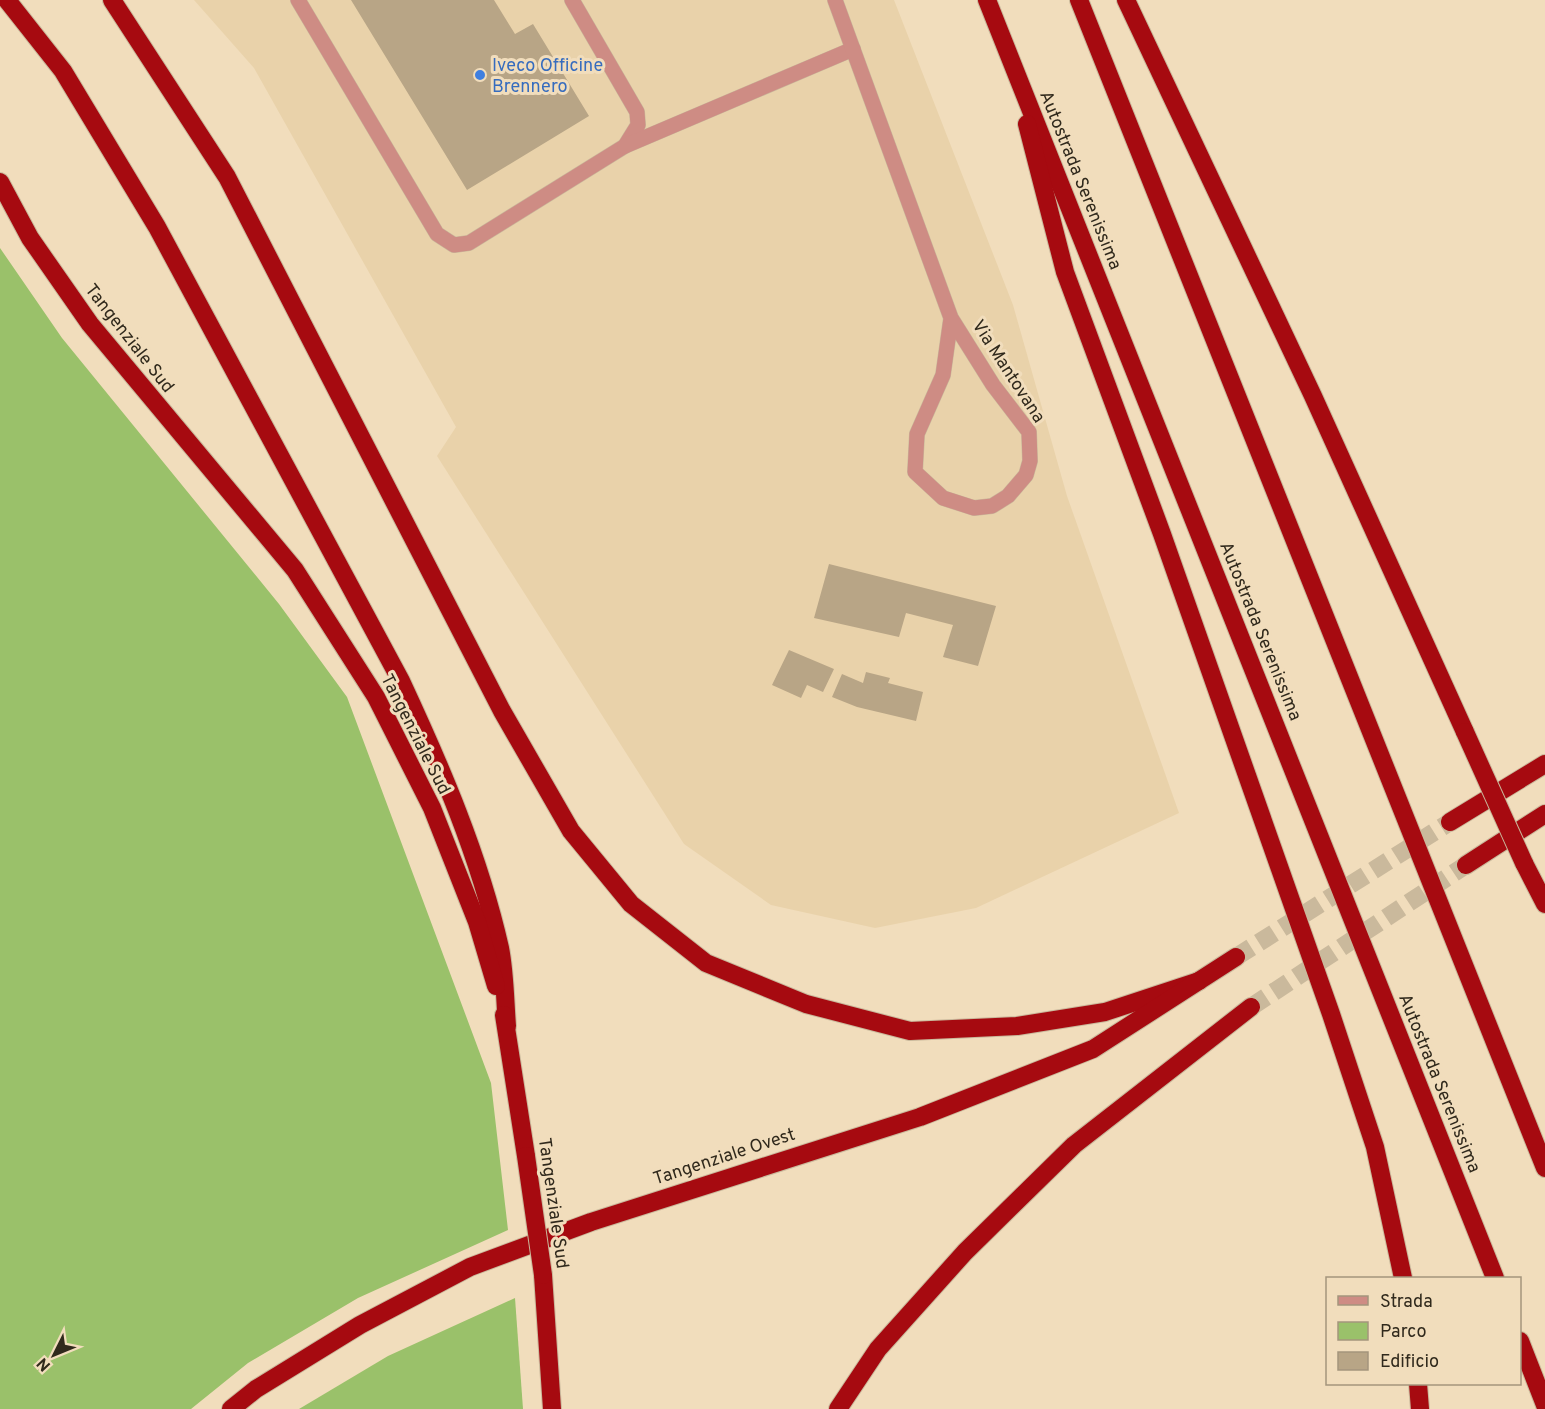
<svg xmlns="http://www.w3.org/2000/svg" width="1545" height="1409" font-family="Overpass,sans-serif">
<rect width="100%" height="100%" fill="#f1ddbc"/>
<path fill="#e9d2aa" d="M194 0H894L1013 305 1067 496 1179 813 976 908 875 928 771 905 684 844 437 456 456 427 254 68Z"/>
<g fill="#9ac16a">
<path d="M0 248 62 338 279 604 347 697 491 1083 508 1230 358 1298 248 1363 191 1409H0Z"/>
<path d="M515 1298 523 1409H299L388 1356Z"/>
</g>
<g fill="#b8a586">
<path d="M351 0H494L515 34 533 24 589 116 467 190Z"/>
<path d="M829 564 996 606 978 666 943 657 953 625 906 613 899 637 814 618Z"/>
<path d="M789 650 834 669 823 692 807 685 801 698 772 685Z"/>
<path d="M866 672 890 678 888 683 923 692 916 721 857 707 832 697 842 674 863 683Z"/>
</g>
<g fill="none" stroke-linecap="round" stroke-linejoin="round">
<g stroke="#cab99c" stroke-width="18" stroke-dasharray="18 9" stroke-linecap="butt">
<path d="M1236 957 1450 822"/>
<path d="M1251 1007 1466 865"/>
</g>
<defs>
<g id="lane">
<path d="M298 0 437 234 454 245 469 243 625 146 638 125 637 112 572 0"/>
<path d="M625 146 853 49"/>
</g>
<path id="street" d="M835 0 951 318 993 385 1029 432 1030 461 1026 475 1008 496 992 506 974 508 943 498 915 472 917 434 943 375 951 318"/>
<g id="highway">
<path d="M7 0 63 71 157 227 401 681C441 767 479 855 500 948 505 973 505 1001 507 1026"/>
<path d="M112 0 227 177 502 711 571 831 631 904 706 963 806 1004 910 1031 1017 1026 1105 1012 1199 981"/>
<path d="M987 0 1495 1278"/>
<path d="M1079 0 1545 1168"/>
<path d="M1126 0 1313 396 1465 732"/>
<path d="M1027 124 1065 272 1162 534 1331 1014 1375 1147 1403 1278"/>
<path d="M0 182 30 238 90 324 295 570 376 697 432 808 477 922 496 986"/>
<path d="M1450 822 1545 764"/>
<path d="M1524 863 1545 904"/>
<path d="M1466 865 1545 814"/>
<path d="M504 1015 526 1156"/>
<path d="M543 1275 552 1409"/>
<path d="M1520 1341 1545 1405"/>
<path d="M1418 1384 1420 1409"/>
<path d="M231 1409 256 1389 360 1325 470 1267 591 1222 920 1117 1093 1049 1236 957"/>
<path d="M838 1409 878 1349 965 1252 1074 1145 1251 1007"/>
</g>
</defs>
<use href="#lane" stroke="#cab99c" stroke-width="16"/>
<use href="#street" stroke="#cab99c" stroke-width="16"/>
<use href="#highway" stroke="#cab99c" stroke-width="20"/>
<use href="#lane" stroke="#ce8c84" stroke-width="15"/>
<use href="#street" stroke="#ce8c84" stroke-width="15"/>
<use href="#highway" stroke="#a60a10" stroke-width="18"/>
<defs>
<g id="highway-bridge">
<path d="M1465 732 1524 863"/>
<path d="M526 1156 543 1275"/>
</g>
</defs>
<use href="#highway-bridge" stroke="#cab99c" stroke-width="20" stroke-linecap="butt"/>
<use href="#highway-bridge" stroke="#a60a10" stroke-width="18"/>
</g>
<circle fill="#3f7fe0" stroke="#f1ddbc" stroke-width="2" cx="480" cy="75" r="6"/>
<g text-anchor="middle" stroke-width="6" stroke-linejoin="round" paint-order="stroke">
<g font-size="18" fill="#366cbe" stroke="#f1ddbc" text-anchor="start">
<text x="492" y="71">Iveco Officine<tspan x="492" dy="21">Brennero</tspan></text>
</g>
<g font-size="18" fill="#30291c" stroke="#f1ddbc">
<text transform="translate(1081 180) rotate(68)" y="6">Autostrada Serenissima</text>
<text transform="translate(130 338) rotate(52)" y="6">Tangenziale Sud</text>
<text transform="translate(1009 371) rotate(57)" y="6">Via Mantovana</text>
<text transform="translate(1261 631) rotate(68)" y="6">Autostrada Serenissima</text>
<text transform="translate(416 734) rotate(63)" y="6">Tangenziale Sud</text>
<text transform="translate(1440 1083) rotate(68)" y="6">Autostrada Serenissima</text>
<text transform="translate(724 1156) rotate(-18)" y="6">Tangenziale Ovest</text>
<text transform="translate(554 1203) rotate(82)" y="6">Tangenziale Sud</text>
</g>
</g>
<rect x="1326" y="1277" width="195" height="108" fill="#f1ddbc" stroke="#a4957c" stroke-width="1.5"/>
<rect x="1338" y="1296" width="30" height="9" fill="#ce8c84" stroke="#a4957c" stroke-width="1.5"/>
<text x="1380" y="1307" font-size="18" fill="#30291c">Strada</text>
<rect x="1338" y="1322" width="30" height="18" fill="#9ac16a" stroke="#a4957c" stroke-width="1.5"/>
<text x="1380" y="1337" font-size="18" fill="#30291c">Parco</text>
<rect x="1338" y="1352" width="30" height="18" fill="#b8a586" stroke="#a4957c" stroke-width="1.5"/>
<text x="1380" y="1367" font-size="18" fill="#30291c">Edificio</text>
<g transform="translate(54 1355) rotate(227)" stroke="#f1ddbc" stroke-width="4.5" paint-order="stroke">
<path d="M0-4.5L10 22L0 15L-10 22Z" fill="#30291c"/>
<text y="-9" font-size="16" font-weight="bold" text-anchor="middle" fill="#30291c">N</text>
</g>
</svg>
